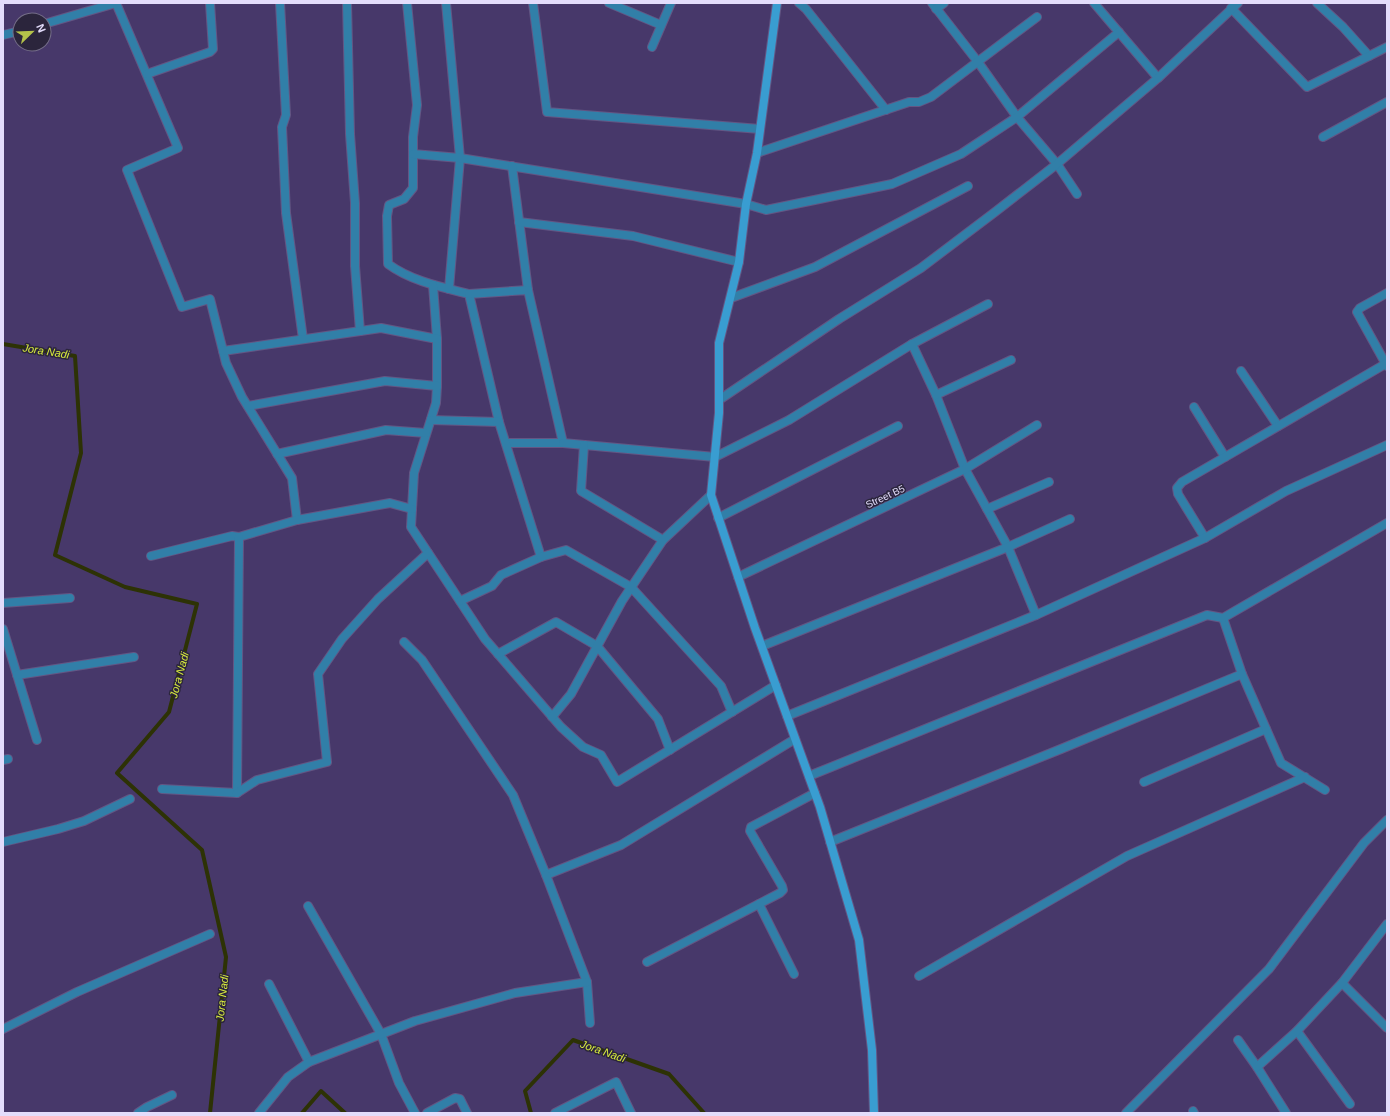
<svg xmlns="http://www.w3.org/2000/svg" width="1390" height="1116" font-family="Arial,sans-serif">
<rect width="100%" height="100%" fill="#47386a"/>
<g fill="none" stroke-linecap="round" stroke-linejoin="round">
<g stroke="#2d3205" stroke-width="4">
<path d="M3 344 75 356 81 453 55 555 125 587 197 604 169 712 117 773 202 850 226 957 210 1113"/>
<path d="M302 1113 321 1091 345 1113"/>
<path d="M531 1113 525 1091 573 1040 669 1074 704 1113"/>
</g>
<defs>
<g id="street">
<path d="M280 3 286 115 282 127 286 213 303 339"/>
<path d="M347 3 350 134 355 203V266L360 331"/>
<path d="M407 3 417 105 413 137V188L404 199 389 205 387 216 388 264C411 281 441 287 469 294L499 422"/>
<path d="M446 3 460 158 449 289"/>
<path d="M533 3 547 112 760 129"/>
<path d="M609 3 661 25"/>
<path d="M799 3 806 9 886 110"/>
<path d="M932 3 978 62 1017 117 1057 164 1077 194"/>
<path d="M1094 3 1158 78"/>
<path d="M1317 3 1343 27 1369 56"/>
<path d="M1231 8 1307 87 1387 47"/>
<path d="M936 9 944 3"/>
<path d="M44 24 116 3 178 148 127 170 182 307 210 299 226 363 242 397 292 478 297 520"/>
<path d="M3 35 20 31"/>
<path d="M652 47 671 3"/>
<path d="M147 74 210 52 213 49 210 3"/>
<path d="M1323 137 1387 102"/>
<path d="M757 153 909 102H919L931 97 1037 17"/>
<path d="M413 154 460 158 746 204 766 210 892 184 961 154 1017 117 1119 32"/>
<path d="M512 166 528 290"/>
<path d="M519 222 633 236 739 262"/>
<path d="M433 285 437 339V386L436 403 414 473 411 527 485 639 561 727 583 747 601 755 617 782 776 685"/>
<path d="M1387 293 1360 308 1357 312 1387 366"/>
<path d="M469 294 528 290 563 443H506"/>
<path d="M731 298 815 267 968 186"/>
<path d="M912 344 988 304"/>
<path d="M223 351 381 328 437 339"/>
<path d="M1241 371 1278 426"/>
<path d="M936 395 965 469 1008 547 1036 615"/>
<path d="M719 400 839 319 921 268 995 212 1057 164 1158 78 1238 3"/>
<path d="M248 406 385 381 437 386"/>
<path d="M1194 407 1225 457"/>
<path d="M431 420 499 422 541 557 501 575 492 586 460 601"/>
<path d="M563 443 715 457 789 420 912 344 936 395 1011 360"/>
<path d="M584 445 581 491 663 540"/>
<path d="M277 454 386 430 426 433"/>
<path d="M987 509 1049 482"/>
<path d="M718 518 898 426"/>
<path d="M1205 538 1178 494 1177 488 1182 482 1387 363"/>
<path d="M151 556 232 536 239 537 297 520 390 503 412 509"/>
<path d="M541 557 566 550 631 587 721 686 732 712"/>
<path d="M738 577 965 469 1037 425"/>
<path d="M3 603 70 598"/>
<path d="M1223 618 1242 674"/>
<path d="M3 629 37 740"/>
<path d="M404 642 422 660 513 795 546 875 621 845 795 739"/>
<path d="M762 646 1008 547 1070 519"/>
<path d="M498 654 556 622 597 646 658 719 670 750"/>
<path d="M17 675 134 657"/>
<path d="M787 716 1036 615 1205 538 1286 491 1387 445"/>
<path d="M552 717 571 694 622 601 663 540 711 495"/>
<path d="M3 760 8 759"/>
<path d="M809 776 1207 615 1223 618 1387 523"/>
<path d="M1144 782 1266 729"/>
<path d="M162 789 237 793 239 537"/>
<path d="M237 793 257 780 327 762 318 674 342 639 378 599 428 553"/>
<path d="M3 842 58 829 84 821 130 799"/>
<path d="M830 842 1061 749 1242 674 1281 763 1325 790"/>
<path d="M546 875 587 982 590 1023"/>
<path d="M759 904 794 974"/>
<path d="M308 906 381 1034 399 1083 415 1113"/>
<path d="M647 962 780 893 783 890 782 886 750 831 751 827 815 793"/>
<path d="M919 976 1127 856 1305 777"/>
<path d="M1342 983 1387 1028"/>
<path d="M269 984 309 1062"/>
<path d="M3 1029 77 992 210 934"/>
<path d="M1297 1031 1350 1104"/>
<path d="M1238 1040 1257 1067 1286 1113"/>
<path d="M1257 1067 1297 1031 1342 983 1387 924"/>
<path d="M1193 1111 1194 1113"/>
<path d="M138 1113 147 1107 172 1095"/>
<path d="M259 1113 288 1077 309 1062 415 1021 515 993 587 982"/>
<path d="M427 1113 455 1098 460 1099 467 1113"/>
<path d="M555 1113 616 1082 631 1113"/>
<path d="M1126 1113 1269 969 1364 843 1387 820"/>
</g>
<path id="secondary" d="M777 3 757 153 746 204 739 262 719 343V413L711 495 755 628 820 807 859 940 872 1050 874 1113"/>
</defs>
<use href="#street" stroke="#635684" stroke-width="10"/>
<use href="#secondary" stroke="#635684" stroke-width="10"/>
<use href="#street" stroke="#317fa8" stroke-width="8"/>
<use href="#secondary" stroke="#399dd1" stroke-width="8"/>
</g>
<g text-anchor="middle" stroke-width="3" stroke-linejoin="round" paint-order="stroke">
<g font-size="10" fill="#e3dcfb" stroke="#2b253c">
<text transform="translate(885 496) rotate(-25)" y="4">Street B5</text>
</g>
<g font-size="11" font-style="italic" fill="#daed3d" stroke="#2b253c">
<text transform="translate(46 351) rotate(9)" y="4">Jora Nadi</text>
<text transform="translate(179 675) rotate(-75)" y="4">Jora Nadi</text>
<text transform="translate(222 998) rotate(-84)" y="4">Jora Nadi</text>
<text transform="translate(603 1051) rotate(19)" y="4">Jora Nadi</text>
</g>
</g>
<rect width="1390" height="1116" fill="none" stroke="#e3dcfb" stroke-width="8"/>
<g transform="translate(32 32) rotate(67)"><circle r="19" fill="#2b253c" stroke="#756e88"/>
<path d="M0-3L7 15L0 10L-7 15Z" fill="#b4c24a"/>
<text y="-6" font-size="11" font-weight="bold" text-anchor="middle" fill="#e3dcfb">N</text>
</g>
</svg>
